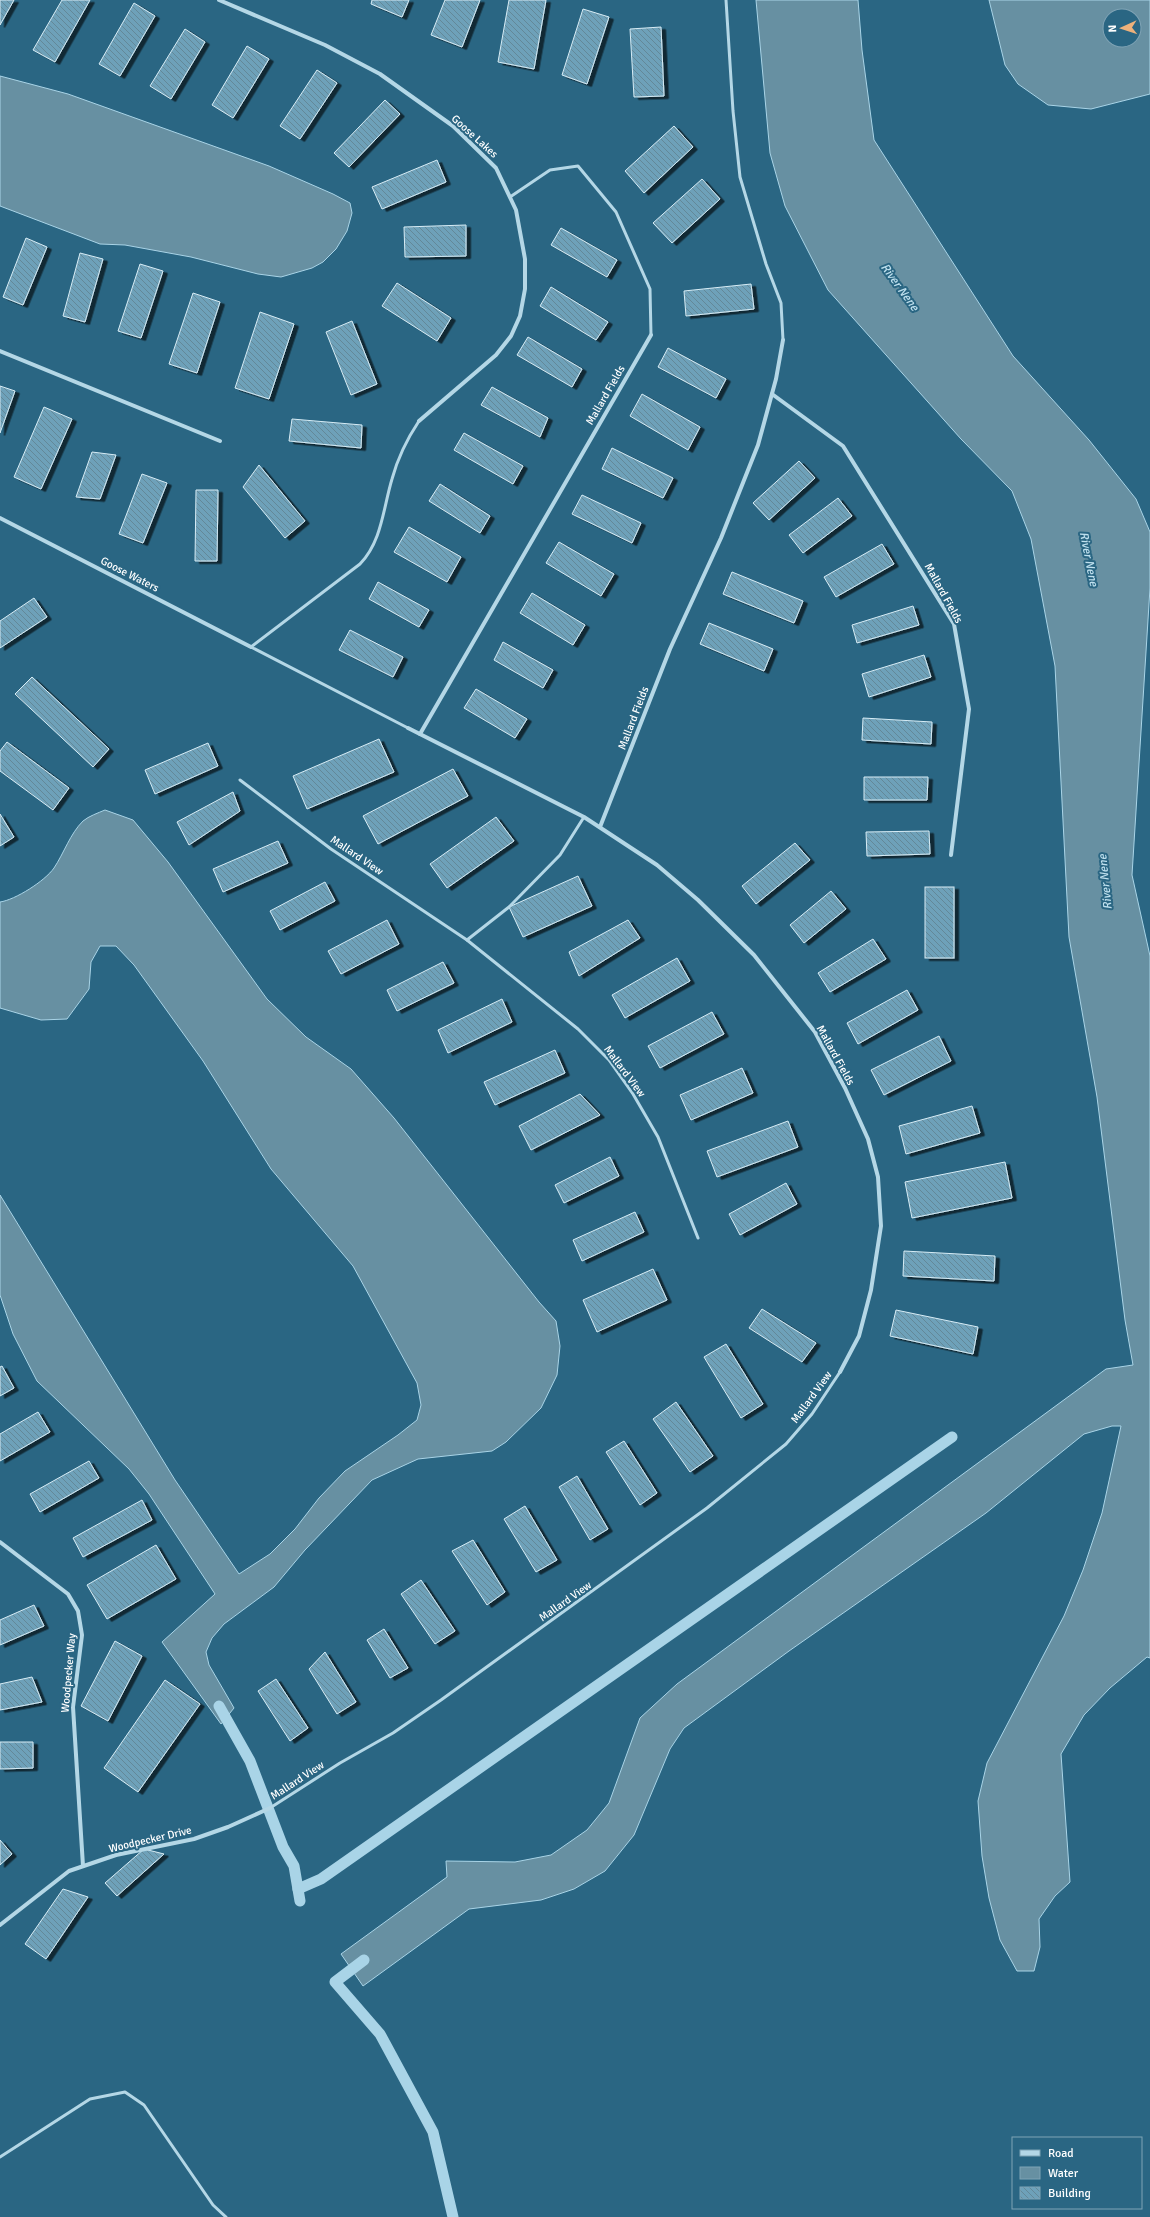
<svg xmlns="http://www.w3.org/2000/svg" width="1150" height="2217" font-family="Signika,sans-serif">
<defs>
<pattern id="building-back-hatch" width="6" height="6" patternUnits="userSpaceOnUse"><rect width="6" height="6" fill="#6ea1b9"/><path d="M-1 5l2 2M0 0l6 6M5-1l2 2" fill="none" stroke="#648898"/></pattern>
<filter id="shadow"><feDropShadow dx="4.5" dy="2.5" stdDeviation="0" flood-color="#0009"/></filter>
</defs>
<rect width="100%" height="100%" fill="#2a6683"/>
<g fill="#6790a2" stroke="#a9d4e7" fill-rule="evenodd">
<path d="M756 0H858L862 50 874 140 1013 356 1089 440 1136 499 1150 532V588L1132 875 1150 956V1658L1147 1657 1110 1688 1084 1715 1061 1754 1070 1882 1055 1896 1039 1919 1040 1947 1034 1971H1017L1000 1940 989 1898 982 1856 978 1801 987 1763 1064 1616 1083 1570 1102 1513 1121 1426H1112L1084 1434 986 1513 789 1651 684 1728 670 1749 634 1835 605 1871 574 1889 541 1900 469 1909 363 1986 341 1954 447 1877 446 1861 515 1862 551 1855 587 1830 609 1803 640 1718 677 1684 1106 1369 1133 1365 1125 1320 1097 1097 1069 937 1055 666 1031 539 1012 491 961 439 828 290 785 206 770 153Z"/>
<path d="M989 0H1150V94L1091 109 1048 105 1018 84 1005 65ZM1110 16H1134V40H1110Z"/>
<path d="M0 76 68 94 269 166 333 194 350 203 352 213 347 231 336 249 323 262 312 268 281 277 258 274 191 257 125 245 100 244 0 206Z"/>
<path d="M105 810 133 820 168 862 267 999 306 1037 351 1069 394 1118 539 1302 556 1321 560 1346 557 1375 541 1408 506 1442 492 1451 418 1459 372 1480 305 1550 274 1587 224 1624 212 1638 206 1652 209 1665 234 1708 221 1724 162 1642 215 1594 149 1494 129 1469 37 1381 13 1334 0 1295V1195L175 1480 239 1574 270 1554 295 1529 319 1498 345 1471 398 1435 417 1420 421 1405 417 1383 353 1266 271 1169 203 1061 134 965 116 946H100L91 962 89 989 67 1019 41 1020 0 1008V902C15 900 45 881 54 868 64 853 70 834 83 821 89 816 98 813 105 810Z"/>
</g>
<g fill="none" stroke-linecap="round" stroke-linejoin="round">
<g stroke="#a9d4e7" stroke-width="11">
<path d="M219 1706 250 1761 283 1847 294 1866 300 1901"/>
<path d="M298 1889 321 1879 952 1437"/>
<path d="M364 1960 335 1982 380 2034 433 2132 453 2217"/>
</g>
</g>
<g fill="url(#building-back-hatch)" stroke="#d7ecf5" filter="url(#shadow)">
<path d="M0 0H14L0 25Z"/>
<path d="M62 0H90L55 62 33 50Z"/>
<path d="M372 0H409L402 17 371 4Z"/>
<path d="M445 0H480L462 47 431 35Z"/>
<path d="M509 0H546L534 69 498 62Z"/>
<path d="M134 3 155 16 120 76 99 64Z"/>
<path d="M583 9 609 17 587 84 562 75Z"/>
<path d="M661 27 664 96 634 97 630 29Z"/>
<path d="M185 29 205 42 171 99 150 86Z"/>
<path d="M247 46 269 59 233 118 212 105Z"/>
<path d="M317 70 337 83 300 139 280 126Z"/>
<path d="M385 100 400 114 349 167 334 153Z"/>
<path d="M674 126 693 147 644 193 625 171Z"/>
<path d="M437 160 446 182 382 209 372 187Z"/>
<path d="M702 179 720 199 672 243 653 223Z"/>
<path d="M466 225V256L405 257 404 227Z"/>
<path d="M561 228 617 260 607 277 551 245Z"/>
<path d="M26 238 47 247 23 305 3 297Z"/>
<path d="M80 253 103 259 85 322 63 316Z"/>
<path d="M140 264 163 271 141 338 118 331Z"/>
<path d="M397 283 451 318 437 341 382 306Z"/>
<path d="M751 284 754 309 686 316 684 291Z"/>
<path d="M551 287 608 322 596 340 540 306Z"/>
<path d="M193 293 220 302 197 373 169 364Z"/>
<path d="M260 312 294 324 269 399 235 388Z"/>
<path d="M352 321 377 384 351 395 326 332Z"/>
<path d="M528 337 582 369 572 387 517 355Z"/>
<path d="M668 348 726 379 716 398 658 367Z"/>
<path d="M0 386 15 391 0 433Z"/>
<path d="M492 387 548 418 540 437 481 405Z"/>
<path d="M642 394 700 427 688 450 630 416Z"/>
<path d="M44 407 72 419 41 489 14 477Z"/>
<path d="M292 419 362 425 361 448 289 441Z"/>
<path d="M464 433 523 466 513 484 454 450Z"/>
<path d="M612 448 673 478 663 498 602 469Z"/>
<path d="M92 452 116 455 100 499 76 497Z"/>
<path d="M799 461 815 478 769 520 753 503Z"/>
<path d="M259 465 305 521 285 538 243 487Z"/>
<path d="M142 474 167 483 143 543 119 534Z"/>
<path d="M440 484 490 516 480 533 429 501Z"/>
<path d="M196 490H218L217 561H195Z"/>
<path d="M582 495 641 523 632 543 572 514Z"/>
<path d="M838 498 852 516 803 553 789 535Z"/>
<path d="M409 527 461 557 447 582 394 552Z"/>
<path d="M559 542 614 574 601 596 546 563Z"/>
<path d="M882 544 894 564 836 597 824 577Z"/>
<path d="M732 572 803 601 794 623 723 594Z"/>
<path d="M378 582 429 610 419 627 369 599Z"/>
<path d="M532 593 585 625 573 645 520 613Z"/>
<path d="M34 598 47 617 0 648V621Z"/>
<path d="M913 606 919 625 857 643 852 625Z"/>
<path d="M709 623 773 649 764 671 700 644Z"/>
<path d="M350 630 403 657 393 677 339 650Z"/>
<path d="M503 642 553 670 543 688 494 660Z"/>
<path d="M924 655 931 677 869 697 862 674Z"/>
<path d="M32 677 109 749 93 767 15 694Z"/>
<path d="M476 689 527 719 515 738 464 708Z"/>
<path d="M863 718 932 722 931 744 862 740Z"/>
<path d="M379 739 394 772 307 809 293 776Z"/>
<path d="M7 742 69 788 53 810 0 771V751Z"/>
<path d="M208 743 218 766 155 794 145 770Z"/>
<path d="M453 769 468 796 378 844 363 816Z"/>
<path d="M864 777H928L927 800H864Z"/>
<path d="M233 792 240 811 189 845 177 822Z"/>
<path d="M0 814 14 837 0 846Z"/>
<path d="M496 817 514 841 447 888 430 864Z"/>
<path d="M929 831 930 854 867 856 866 832Z"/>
<path d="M278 841 288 863 223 892 213 869Z"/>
<path d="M795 843 810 860 756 904 742 886Z"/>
<path d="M578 876 592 906 523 937 509 907Z"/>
<path d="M325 882 335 901 280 930 270 911Z"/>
<rect x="925" y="887" width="29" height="71"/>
<path d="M831 891 846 909 804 943 790 925Z"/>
<path d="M387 920 399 944 341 974 328 951Z"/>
<path d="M628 920 640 938 579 976 569 952Z"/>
<path d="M873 939 886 959 830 992 818 973Z"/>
<path d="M677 958 690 981 625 1018 612 995Z"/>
<path d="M443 962 454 983 397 1011 387 990Z"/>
<path d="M907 990 918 1010 858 1044 847 1023Z"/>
<path d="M502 999 512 1022 448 1053 438 1030Z"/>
<path d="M712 1012 724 1034 660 1068 648 1046Z"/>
<path d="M939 1036 951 1061 884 1095 871 1070Z"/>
<path d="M555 1050 565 1073 495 1105 484 1082Z"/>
<path d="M742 1068 753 1093 691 1120 680 1095Z"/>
<path d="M580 1094 600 1115 531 1150 519 1126Z"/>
<path d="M972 1106 980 1133 906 1154 899 1126Z"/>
<path d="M788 1121 798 1147 717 1177 707 1151Z"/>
<path d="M610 1157 619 1176 564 1203 555 1185Z"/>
<path d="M1005 1162 1012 1198 912 1218 905 1182Z"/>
<path d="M786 1183 797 1204 740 1235 729 1214Z"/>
<path d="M635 1212 644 1232 582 1261 573 1240Z"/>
<path d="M904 1251 995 1256 994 1281 903 1276Z"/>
<path d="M653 1269 667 1300 597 1332 583 1300Z"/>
<path d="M762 1309 816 1343 802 1362 749 1328Z"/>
<path d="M896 1310 978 1327 973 1354 890 1336Z"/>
<path d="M726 1344 763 1404 741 1418 704 1357Z"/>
<path d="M2 1366 14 1388 0 1396V1367Z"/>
<path d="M676 1402 713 1456 690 1472 653 1419Z"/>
<path d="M38 1412 50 1432 0 1461V1434Z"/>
<path d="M624 1441 657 1493 640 1505 606 1452Z"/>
<path d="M89 1461 99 1478 40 1512 30 1494Z"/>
<path d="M577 1476 608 1529 590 1540 559 1487Z"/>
<path d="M142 1500 152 1520 83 1557 73 1538Z"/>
<path d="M525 1506 557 1560 536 1572 504 1519Z"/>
<path d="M473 1540 505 1592 487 1605 452 1551Z"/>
<path d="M156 1545 176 1579 107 1619 87 1585Z"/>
<path d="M421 1580 455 1631 435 1644 401 1594Z"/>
<path d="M34 1605 44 1626 0 1645V1620Z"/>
<path d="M384 1629 408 1668 390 1678 367 1640Z"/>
<path d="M115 1641 142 1656 108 1721 81 1706Z"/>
<path d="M325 1652 356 1702 337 1714 309 1669Z"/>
<path d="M32 1677 42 1702 0 1710V1684Z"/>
<path d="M276 1679 308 1728 290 1741 258 1691Z"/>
<path d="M165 1680 200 1704 138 1792 104 1768Z"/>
<path d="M0 1742H33V1768L0 1769Z"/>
<path d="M0 1840 12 1854 0 1865Z"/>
<path d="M144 1849 164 1854 117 1896 105 1883Z"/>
<path d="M63 1889 88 1897 46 1959 25 1944Z"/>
</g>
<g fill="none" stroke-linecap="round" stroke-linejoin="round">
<g stroke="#b4d7e6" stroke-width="3">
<path d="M726 0 733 111 740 177 766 264 781 303 783 340"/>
<path d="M510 197 550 170 578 166 616 212 650 289 651 335"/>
<path d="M408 728 251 647 360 564C382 541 383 509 392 479 398 457 407 439 419 421"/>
<path d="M240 780 331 849 467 940 578 1029 609 1060 633 1094 658 1137 698 1238"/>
<path d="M467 940 509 907 560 855 584 817"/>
<path d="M270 1808 340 1763 393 1733 441 1700 707 1508 786 1444 812 1414 840 1372"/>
<path d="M0 2157 90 2099 125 2092 144 2105 213 2205 226 2217"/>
</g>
<g stroke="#b4d7e6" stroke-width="4">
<path d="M219 0 325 45 380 74 453 126 496 168 516 210 525 259V289L520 316 511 336 496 355 419 421"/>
<path d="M0 351 220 441"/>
<path d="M772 394 843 446 954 624 969 709 951 855"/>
<path d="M0 518 251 647"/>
<path d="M408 728 584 817 657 865 698 900 754 955 815 1032 845 1088 868 1139 878 1177 881 1226 871 1290 859 1336 840 1372"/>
<path d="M420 734 651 335"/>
<path d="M600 827 670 649 721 538 758 445 776 379 783 340"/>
<path d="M0 1542 68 1594 78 1611 82 1635 73 1707 83 1866"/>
<path d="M0 1925 69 1871 116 1855 194 1839 228 1827 270 1808"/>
</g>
</g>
<g text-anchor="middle" stroke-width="4" stroke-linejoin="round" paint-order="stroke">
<g font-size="11" fill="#fff" stroke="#2a6683">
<text transform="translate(475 136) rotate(42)" y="4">Goose Lakes</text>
<text transform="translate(605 395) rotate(-60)" y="4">Mallard Fields</text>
<text transform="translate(130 574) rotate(27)" y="4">Goose Waters</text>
<text transform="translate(944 593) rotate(61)" y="4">Mallard Fields</text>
<text transform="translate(633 718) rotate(-69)" y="4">Mallard Fields</text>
<text transform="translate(357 855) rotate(34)" y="4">Mallard View</text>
<text transform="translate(836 1055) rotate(61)" y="4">Mallard Fields</text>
<text transform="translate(625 1071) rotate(53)" y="4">Mallard View</text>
<text transform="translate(811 1397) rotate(-54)" y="4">Mallard View</text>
<text transform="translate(565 1601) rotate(-35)" y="4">Mallard View</text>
<text transform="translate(68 1673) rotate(-85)" y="4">Woodpecker Way</text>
<text transform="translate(297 1780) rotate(-33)" y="4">Mallard View</text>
<text transform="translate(150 1839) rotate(-13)" y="4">Woodpecker Drive</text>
</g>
<g font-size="12" font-style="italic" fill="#bfe0ee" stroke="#2a6683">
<text transform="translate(900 287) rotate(54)" y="4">River Nene</text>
<text transform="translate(1089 559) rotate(79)" y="4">River Nene</text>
<text transform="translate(1105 882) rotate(-96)" y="4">River Nene</text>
</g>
</g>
<rect x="1012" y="2137" width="130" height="72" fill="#2a6683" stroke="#7fa3b5"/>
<rect x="1020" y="2150" width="20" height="6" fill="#b4d7e6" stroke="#7fa3b5"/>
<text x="1048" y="2157" font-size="12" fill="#ffffff">Road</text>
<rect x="1020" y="2167" width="20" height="12" fill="#6790a2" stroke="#7fa3b5"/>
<text x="1048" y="2177" font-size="12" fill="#ffffff">Water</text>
<rect x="1020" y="2187" width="20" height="12" fill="url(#building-back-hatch)" stroke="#7fa3b5"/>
<text x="1048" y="2197" font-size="12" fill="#ffffff">Building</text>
<g transform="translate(1122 28) rotate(267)"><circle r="19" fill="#2a6683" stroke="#7fa3b5"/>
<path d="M0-3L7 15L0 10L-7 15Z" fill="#edb17b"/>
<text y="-6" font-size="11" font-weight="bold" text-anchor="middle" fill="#ffffff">N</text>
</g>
</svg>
